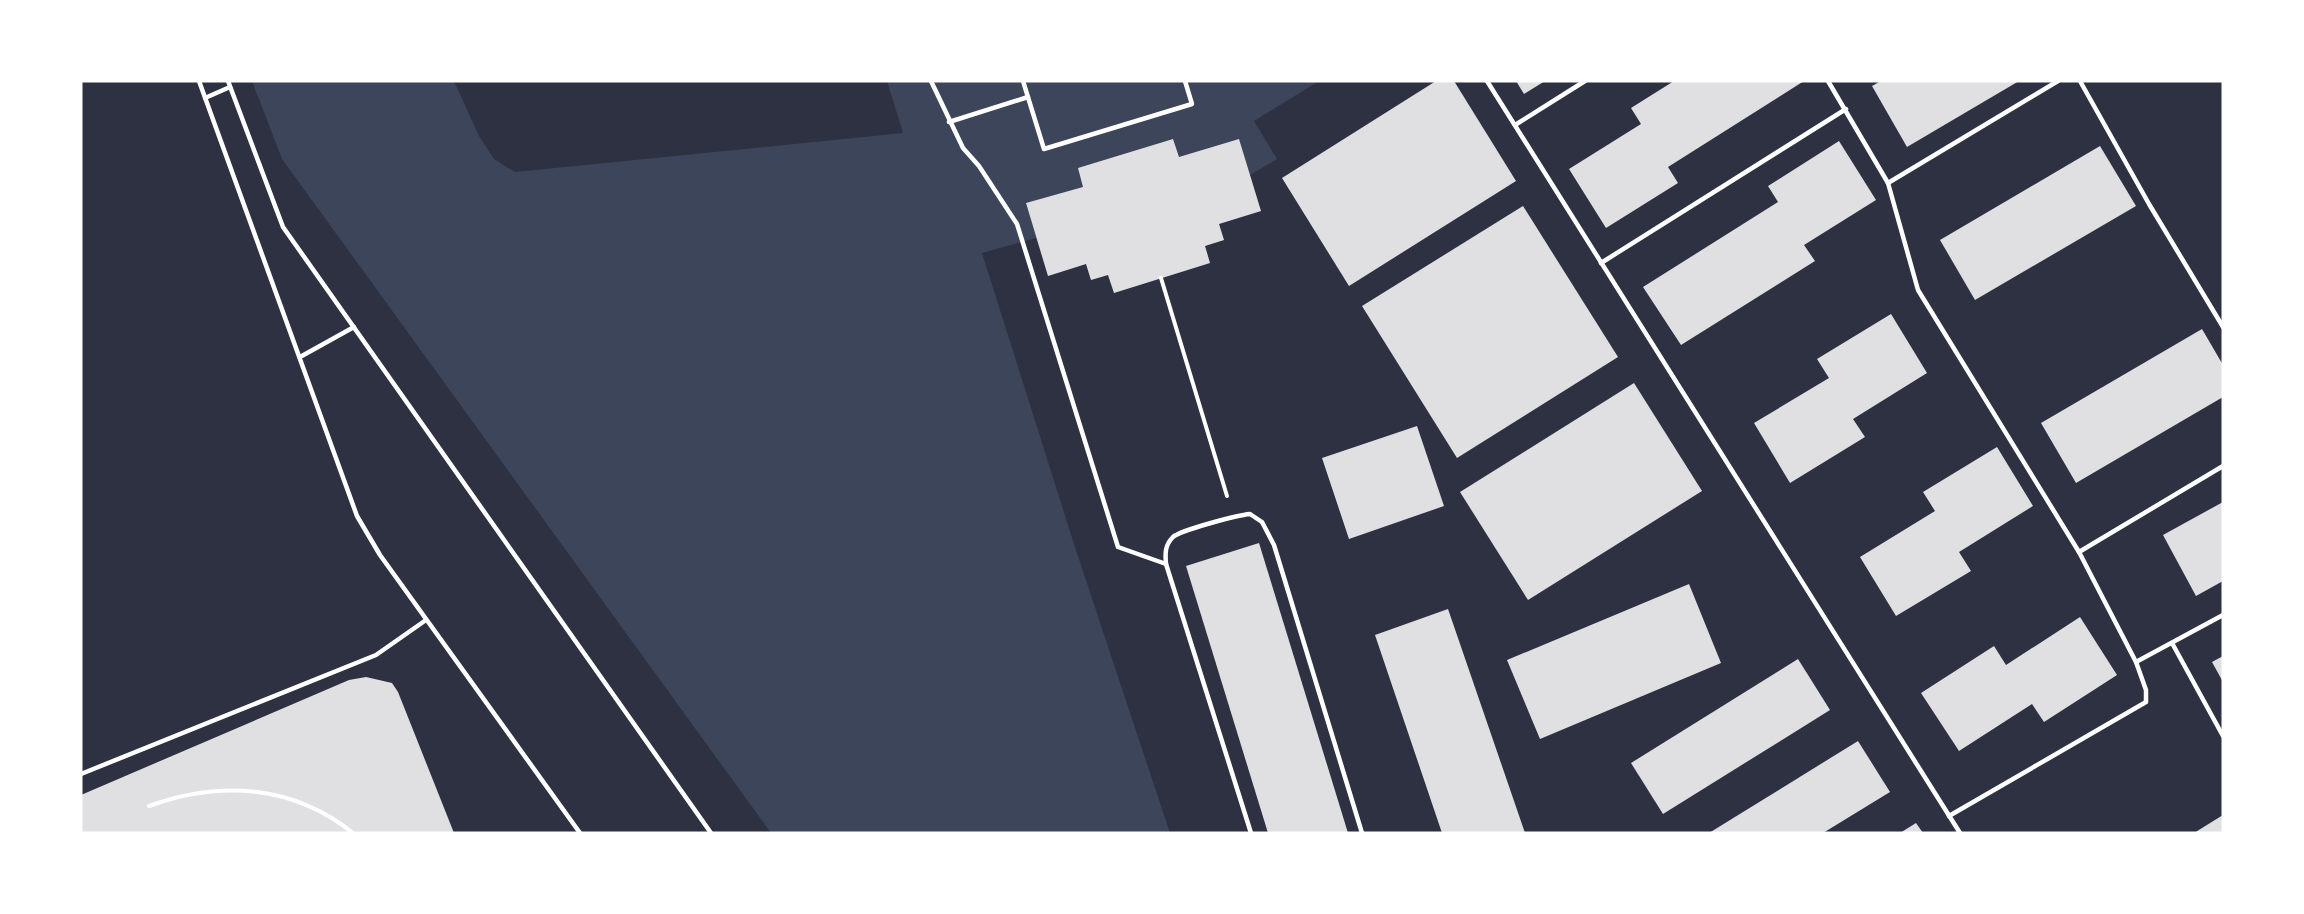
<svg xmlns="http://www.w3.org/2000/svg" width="2304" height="914" font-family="Barlow,sans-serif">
<rect width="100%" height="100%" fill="#2d3142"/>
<path fill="#3c4559" d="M252 81H454L479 136 494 159 515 172 903 133 887 81H1319L1254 121 1277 159 1250 175 1261 211 1219 224 1224 240 1205 246 1210 263 1114 293 1108 275 1091 280 1086 264 1048 276 1036 238 982 253 1074 544 1170 833H771L282 159Z"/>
<g fill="#e0e0e3">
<path d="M1436 81H1454L1516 181 1349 286 1282 178Z"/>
<path d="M1516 81H1545L1524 94Z"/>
<path d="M1674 81H1804L1668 167 1678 183 1606 228 1569 169 1641 124 1631 108Z"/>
<path d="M1881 81H2019L1907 147 1872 86Z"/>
<path d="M1173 139 1179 157 1239 139 1261 211 1219 224 1224 240 1205 246 1210 263 1114 293 1108 275 1091 280 1086 264 1048 276 1026 203 1083 187 1078 168Z"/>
<path d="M1839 141 1876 200 1804 245 1815 261 1681 345 1643 287 1778 202 1768 186Z"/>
<path d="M2100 146 2136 206 1975 300 1940 240Z"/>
<path d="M1523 206 1618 357 1457 458 1362 306Z"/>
<path d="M1891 314 1927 373 1853 419 1865 437 1790 483 1754 423 1829 378 1817 359Z"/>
<path d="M2202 329 2223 365V397L2076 483 2041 423Z"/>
<path d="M1634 383 1702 491 1528 600 1460 492Z"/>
<path d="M1417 426 1444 506 1349 539 1322 458Z"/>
<path d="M1997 447 2033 506 1959 552 1971 571 1896 616 1860 557 1935 511 1923 492Z"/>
<path d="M2223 502V581L2196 596 2163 535Z"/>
<path d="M1259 543 1348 833H1268L1186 566Z"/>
<path d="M1689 584 1721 663 1540 739 1507 660Z"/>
<path d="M1448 609 1525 833H1442L1375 635Z"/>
<path d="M2080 617 2117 675 2044 722 2032 704 1959 751 1921 693 1994 646 2006 665Z"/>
<path d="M2223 656V682L2212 662Z"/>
<path d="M1798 659 1830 710 1663 814 1631 763Z"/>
<path d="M366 677 392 683 398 692 454 833H81V795L349 680Z"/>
<path d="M1858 741 1890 792 1823 833H1709Z"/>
<path d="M2223 815V833H2194Z"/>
<path d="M1916 823 1923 833H1900Z"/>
</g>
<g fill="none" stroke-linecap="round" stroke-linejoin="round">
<g stroke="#fff" stroke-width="4">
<path d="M1161 278 1227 496"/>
<path d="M149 806C220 780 293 785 353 833"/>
</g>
<g stroke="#fff" stroke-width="4.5">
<path d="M199 81 357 516 380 555 580 833"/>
<path d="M228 81 283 227 711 833"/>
<path d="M931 81 963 148 979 166 1017 224 1118 547 1166 564"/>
<path d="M1023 81 1044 149 1192 104 1185 81"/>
<path d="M1487 81 1960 833"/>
<path d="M1828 81 1888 183 1918 290 2079 552 2136 662 2146 690V702L1949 816"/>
<path d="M2080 81 2149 204 2223 327"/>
<path d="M205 98 230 87"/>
<path d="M949 122 1028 97"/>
<path d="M1515 125 1585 81"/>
<path d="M1888 183 2058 81"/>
<path d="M1601 263 1846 109"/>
<path d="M300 357 354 327"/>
<path d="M2079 552 2223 466"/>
<path d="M2172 643 2223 736"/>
<path d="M2136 662 2223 615"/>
<path d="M81 774 376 655 426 620"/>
<path d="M1251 833 1166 564C1165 553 1165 545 1173 537 1181 530 1238 515 1250 514L1262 522 1274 545 1362 833"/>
</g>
</g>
<rect width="2304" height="914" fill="none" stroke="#ffffff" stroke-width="165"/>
</svg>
